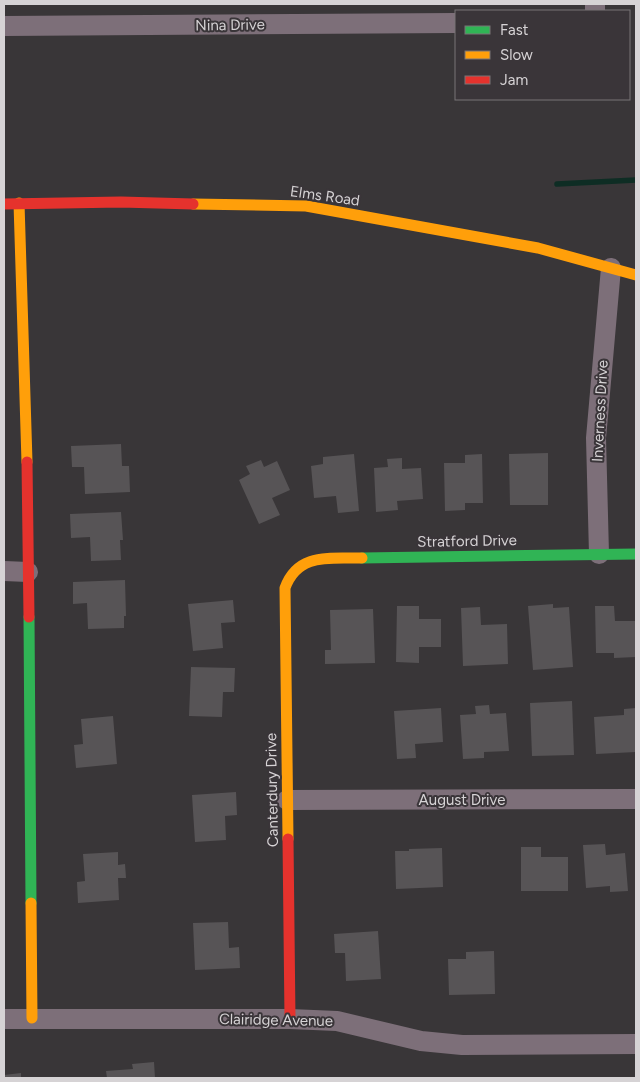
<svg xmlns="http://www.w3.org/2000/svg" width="640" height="1082" font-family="Figtree,sans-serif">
<rect width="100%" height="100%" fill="#393638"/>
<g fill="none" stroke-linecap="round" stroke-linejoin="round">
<path stroke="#0e2d24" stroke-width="5.5" d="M557 184 636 180"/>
</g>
<g fill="#575456">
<path d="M121 444 122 466H129L130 492 85 494 84 467H72L71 446Z"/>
<path d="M548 453V505H510L509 454Z"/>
<path d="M354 454 359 511 338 513 336 496 314 498 311 466 323 464V457Z"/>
<path d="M482 454 483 503H465V510L445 511 444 463H465V455Z"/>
<path d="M402 458V469L421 468 423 499 397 501 398 510 376 512 374 468 388 467 387 459Z"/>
<path d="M261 460 264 467 277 461 290 490 272 498 280 515 259 524 239 480 250 474 246 466Z"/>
<path d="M121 512 123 540H120L121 560 91 561 90 537 71 538 70 514Z"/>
<path d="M125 580 126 616H124V628L88 629 87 603 73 604V582Z"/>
<path d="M233 600 235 622 221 623 223 648 193 651 188 604Z"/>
<path d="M553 604V608L569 607 573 667 533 670 528 606Z"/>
<path d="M397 606H419V619H441V647H419V663L396 662Z"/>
<path d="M595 606H614L615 621H636V657L614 658V653H596Z"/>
<path d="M480 607 481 625 507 624 508 664 463 666 461 608Z"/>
<path d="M373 609 375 663 325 664V650H331L330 610Z"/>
<path d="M191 667 235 668 234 692H223L222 717 189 716Z"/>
<path d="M572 701 574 755 532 756 530 703Z"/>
<path d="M489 705 490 714 506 713 509 751 484 752V758L463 759 460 715 476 714 475 706Z"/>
<path d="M441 708 443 742 415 744 416 758 397 759 394 711Z"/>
<path d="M636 708V752L596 754 594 717 624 715V709Z"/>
<path d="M113 716 117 764 76 768 74 745 83 744 81 719Z"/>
<path d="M236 792 237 815 225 816 226 840 195 842 192 795Z"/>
<path d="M605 844 606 855 625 853 628 891 610 892V886L586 888 583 845Z"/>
<path d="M521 847H541V857H568V891H521Z"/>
<path d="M442 848 443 887 396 889 395 851H409V849Z"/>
<path d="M118 852V865L125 864 126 878H118L119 900 78 903 77 882 85 881 83 854Z"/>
<path d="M228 922 229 948 239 947 240 968 195 970 193 923Z"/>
<path d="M378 931 381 979 346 981 345 953H335L334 934Z"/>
<path d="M494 951 495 994 449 995 448 959H466V952Z"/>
<path d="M154 1062 155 1078H107L106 1071 133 1069 132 1064Z"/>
<path d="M21 1073V1078H4V1075Z"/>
</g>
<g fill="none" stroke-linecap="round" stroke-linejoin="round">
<g stroke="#7d6f79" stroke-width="20">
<path d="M595 4V11"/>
<path d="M4 26 456 23"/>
<path d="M599 554 596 438 611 268"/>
<path d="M4 571 28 572"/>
<path d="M287 800 636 799"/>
<path d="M4 1019H290L337 1021 421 1041 462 1045 636 1044"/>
</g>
<g stroke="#30b455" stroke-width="11">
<path d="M362 558 636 554"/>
<path d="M29 617 31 903"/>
</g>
<g stroke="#ff9f0a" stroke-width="11">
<path d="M19 203 27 462"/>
<path d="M193 204 306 206 538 248 636 275"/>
<path d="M288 839 285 588C298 552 330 559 362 558"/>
<path d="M31 903 32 1018"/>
</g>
<g stroke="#e5322d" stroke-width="11">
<path d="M4 204 121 202 193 204"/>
<path d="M27 462 29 617"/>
<path d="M288 839 290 1019"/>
</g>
</g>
<g text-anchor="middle" stroke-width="4" stroke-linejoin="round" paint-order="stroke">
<g font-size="15" fill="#d6d3d5" stroke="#3a3539">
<text transform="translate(230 25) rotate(-1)" y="5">Nina Drive</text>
<text transform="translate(325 196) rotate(8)" y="5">Elms Road</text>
<text transform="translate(600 411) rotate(-87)" y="5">Inverness Drive</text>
<text transform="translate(467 541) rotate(-1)" y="5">Stratford Drive</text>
<text transform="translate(272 790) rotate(-91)" y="5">Canterdury Drive</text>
<text x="462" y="805">August Drive</text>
<text transform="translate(276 1020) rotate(1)" y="5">Clairidge Avenue</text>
</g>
</g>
<rect width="640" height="1082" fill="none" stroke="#d6d3d5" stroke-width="10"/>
<rect x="455" y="10" width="175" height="90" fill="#3a3539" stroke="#787477"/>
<rect x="465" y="26" width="25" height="8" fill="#30b455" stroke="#787477"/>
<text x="500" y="35" font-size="15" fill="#d6d3d5">Fast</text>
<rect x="465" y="51" width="25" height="8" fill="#ff9f0a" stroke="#787477"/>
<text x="500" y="60" font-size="15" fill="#d6d3d5">Slow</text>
<rect x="465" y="76" width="25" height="8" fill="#e5322d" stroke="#787477"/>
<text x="500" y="85" font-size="15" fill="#d6d3d5">Jam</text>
</svg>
